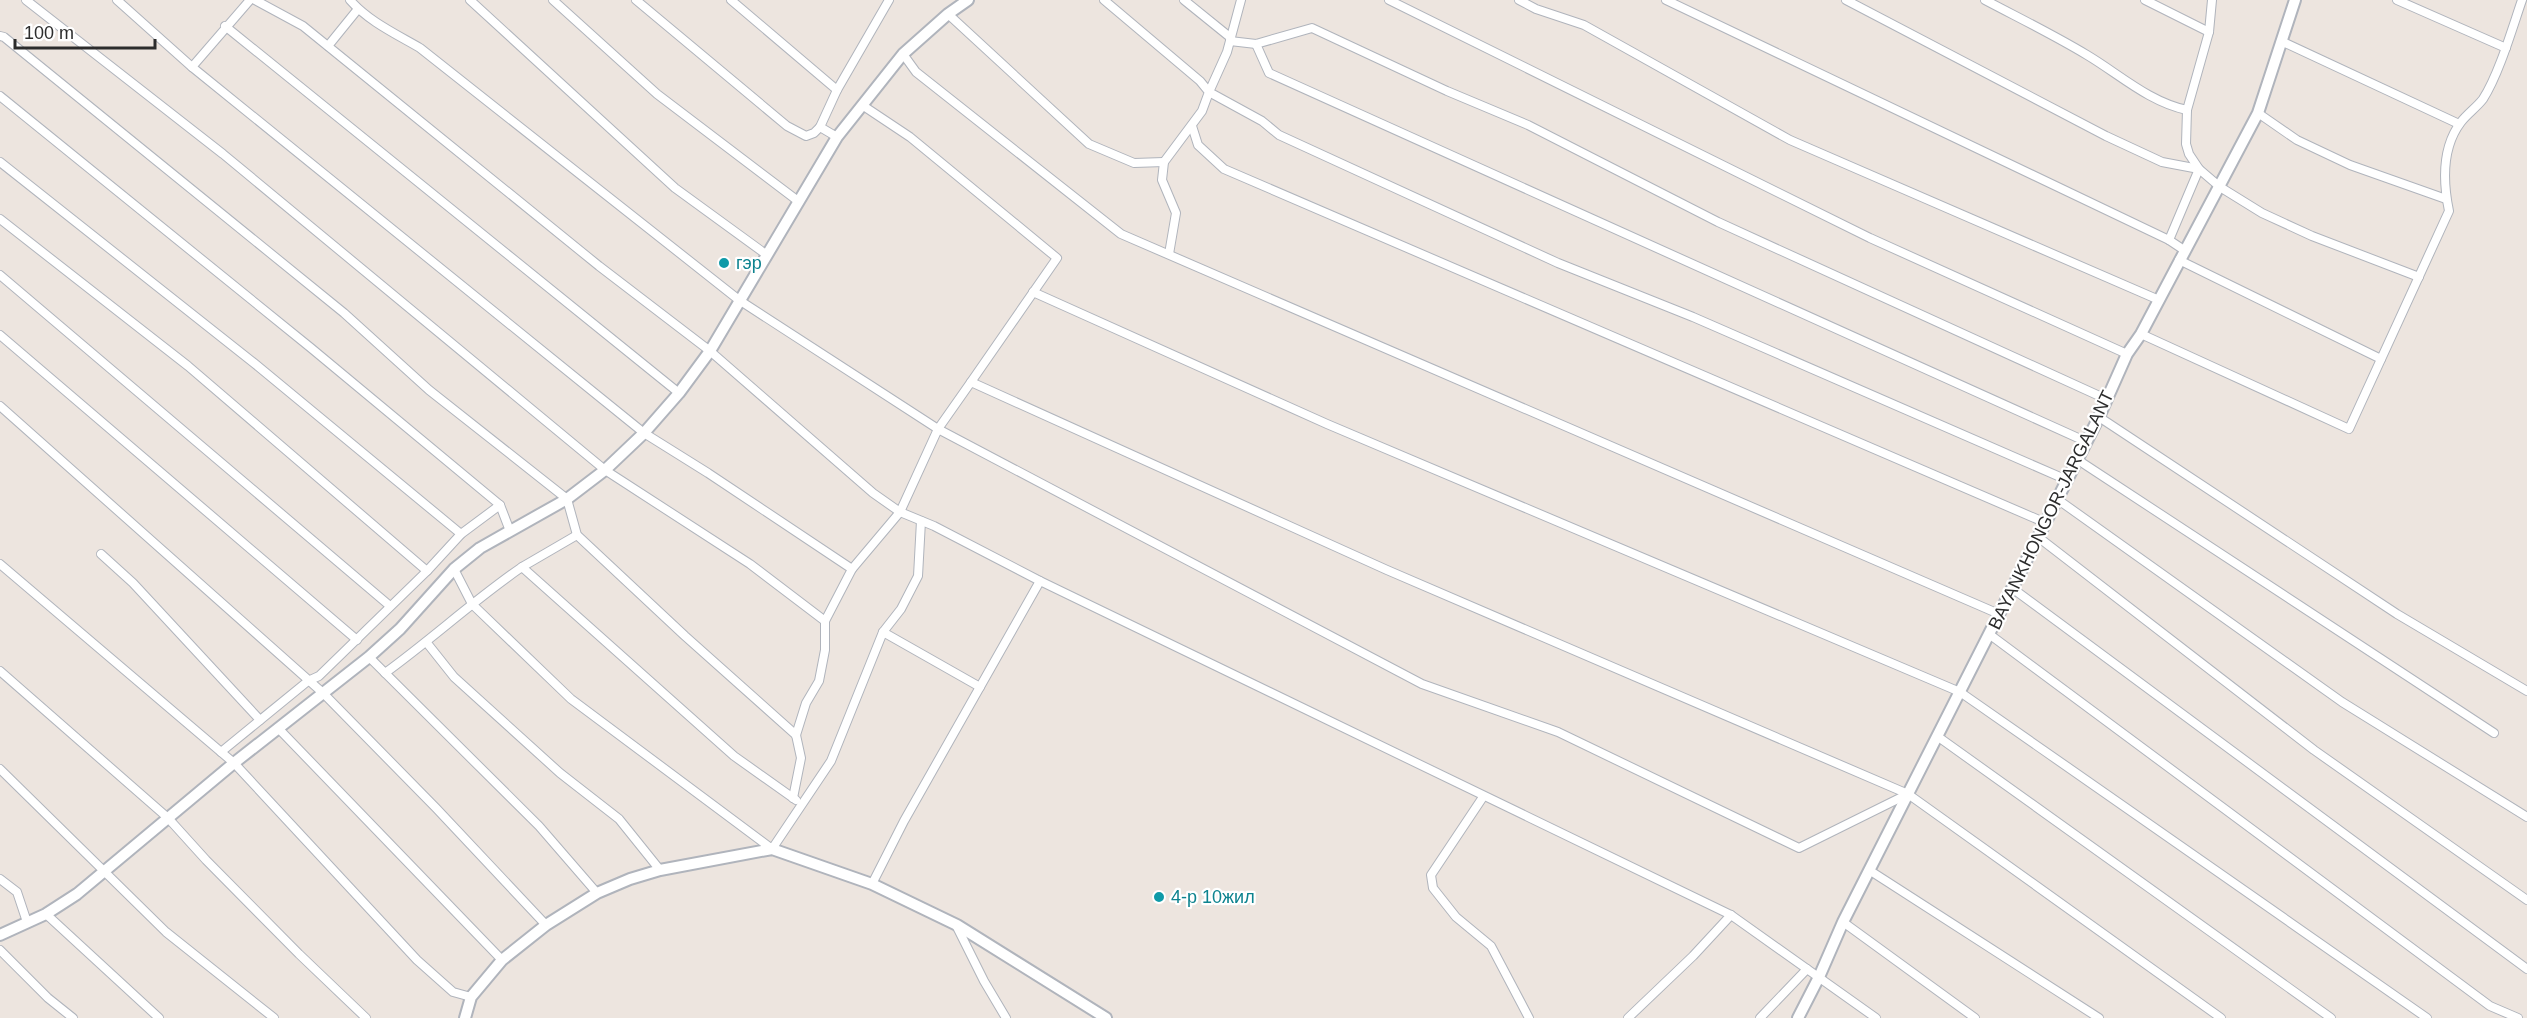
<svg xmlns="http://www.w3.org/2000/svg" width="2527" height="1018" font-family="Arial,sans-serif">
<rect width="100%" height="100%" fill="#ede5df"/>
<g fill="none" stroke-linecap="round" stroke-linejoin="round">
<defs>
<g id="street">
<path d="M26 0 223 154 605 470 750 564 825 621"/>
<path d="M117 0 192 67 644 433 708 473 852 569 825 621V650L819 681 806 703 796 735"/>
<path d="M255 0 303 26 599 266 710 351 873 493 900 512 934 526 1040 581 1731 915 1876 1018"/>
<path d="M350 0C368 21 396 34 420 48L739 300 938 429 1422 684 1558 732 1799 848 1908 794"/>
<path d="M470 0 675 188 767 255"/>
<path d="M553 0 657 94 798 201"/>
<path d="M636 0 787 126 806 136 814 133 820 127"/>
<path d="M731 0 837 90"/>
<path d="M1104 0 1200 81 1209 92 1202 111 1164 162 1162 180 1176 213 1169 254"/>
<path d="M1184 0 1231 38"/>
<path d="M1241 0 1227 52 1209 92 1262 121 1279 135 1558 263 1693 317 2067 480"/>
<path d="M1389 0 1870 238 2127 354"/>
<path d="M1519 0 1536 9 1584 25 1790 140 2159 300"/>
<path d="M1666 0 2169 240 2199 169 2189 154 2186 144 2187 110 2209 32 2212 0"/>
<path d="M1846 0 2106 136 2162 162 2199 169 2220 187 2262 213 2312 236 2419 277"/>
<path d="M1985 0C2019 18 2054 35 2087 55 2119 74 2149 102 2187 110"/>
<path d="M2145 0 2209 32"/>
<path d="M2397 0 2506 48"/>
<path d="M948 14 1089 144 1134 163 1164 162"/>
<path d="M225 26 679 393"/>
<path d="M0 36 4 37 344 313 429 390 567 499 577 535 685 636 796 735 801 758 793 798"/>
<path d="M1230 41 1256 44 1312 28 1447 91 1528 125 1718 222 2106 399"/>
<path d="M2281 41 2459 124"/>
<path d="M1256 44 1269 73 2087 442"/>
<path d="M328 46 358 9"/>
<path d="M903 54 916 72 1121 234 1999 614"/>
<path d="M192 67 250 0"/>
<path d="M0 96 311 348 500 505 510 531"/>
<path d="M862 105 910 137 1057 258 971 382"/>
<path d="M2258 113 2297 140 2350 165 2446 199"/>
<path d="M1192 126 1198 145 1224 169 2046 523"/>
<path d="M837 137 820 127 837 90 889 0"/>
<path d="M0 162 254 363 461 534"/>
<path d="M0 219 188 366 427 571"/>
<path d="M2169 240 2184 250"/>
<path d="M2179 260 2381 359"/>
<path d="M0 275 390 606"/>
<path d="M1033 292 1327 424 1960 692 2427 1018"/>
<path d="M2141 334 2349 429 2449 211C2443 182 2442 147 2461 122 2467 114 2477 107 2483 99 2499 74 2512 29 2522 0"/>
<path d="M0 335 357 640"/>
<path d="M0 406 323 693 436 808 546 925"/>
<path d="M2099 417 2397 614 2527 691"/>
<path d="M2078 460 2494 733"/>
<path d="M2057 499 2342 702 2527 817"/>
<path d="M2038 537 2314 750 2527 900"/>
<path d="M101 554 133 583 260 720"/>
<path d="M0 564 234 763 417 960 453 992 471 997"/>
<path d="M522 567 577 535"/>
<path d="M454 569 472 604 571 699 772 849 831 761 883 632 901 609 918 576 921 521"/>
<path d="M852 569 900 512 938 429 971 382 1387 570 1908 794 2221 1018"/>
<path d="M2012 588 2527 969"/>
<path d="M883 632 980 687"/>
<path d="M1989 634 2490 1006 2518 1018"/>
<path d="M427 643 454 677 560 773 619 819 660 870"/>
<path d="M369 657 539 826 597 893"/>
<path d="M0 671 168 818 206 860 299 954 366 1018"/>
<path d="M385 673C432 639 474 600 522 567L734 756 796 800"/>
<path d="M278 728 502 960"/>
<path d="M1937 736 2331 1018"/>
<path d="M221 752 308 681 319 676 427 571 461 534 500 505"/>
<path d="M0 769 166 932 274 1018"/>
<path d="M1483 797 1431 875 1433 888 1456 917 1491 946 1529 1018"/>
<path d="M1869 870 2099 1018"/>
<path d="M0 879 17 892 27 922"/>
<path d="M872 884 904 821 1040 581"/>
<path d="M46 914 159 1018"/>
<path d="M1843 922 1975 1018"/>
<path d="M957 927 984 981 1006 1018"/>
<path d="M0 950 48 998 73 1018"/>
<path d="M1628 1018 1693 956 1731 915"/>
<path d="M1760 1018 1807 969"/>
</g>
<g id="secondary">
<path d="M0 935 46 914 77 894 234 763 369 657 400 629 454 569 480 548 567 499 605 470 644 433 679 393 710 351 837 137 903 54 948 14 968 0"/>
<path d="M465 1018 471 997 502 960 546 925 597 893 630 879 660 870 772 849 872 884 957 925 1106 1018"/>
<path d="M1798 1018 1819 977 1843 922 2099 417 2127 354 2141 334 2258 113 2295 0"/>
</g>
</defs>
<use href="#street" stroke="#b0b4bc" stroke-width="10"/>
<use href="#secondary" stroke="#b0b4bc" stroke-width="14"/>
<use href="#street" stroke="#fff" stroke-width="8"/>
<use href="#secondary" stroke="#fff" stroke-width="10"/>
</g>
<g fill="#0f9aa8" stroke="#fff" stroke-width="2">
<circle cx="724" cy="263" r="6"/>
<circle cx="1159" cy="897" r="6"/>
</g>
<g text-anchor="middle" stroke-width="4.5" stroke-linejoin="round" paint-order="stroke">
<g font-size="18" fill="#0d838f" stroke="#fff" text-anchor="start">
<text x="736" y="269">гэр</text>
<text x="1171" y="903">4-р 10жил</text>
</g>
<g font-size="18" fill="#2c2c2c" stroke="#fff">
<text transform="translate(2051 510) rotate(-64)" y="6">BAYANKHONGOR-JARGALANT</text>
</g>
</g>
<path d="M15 39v9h140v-9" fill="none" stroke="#2c2c2c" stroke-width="3"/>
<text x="24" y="39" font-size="18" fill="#2c2c2c" stroke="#ffffff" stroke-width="4.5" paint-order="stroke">100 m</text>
</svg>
